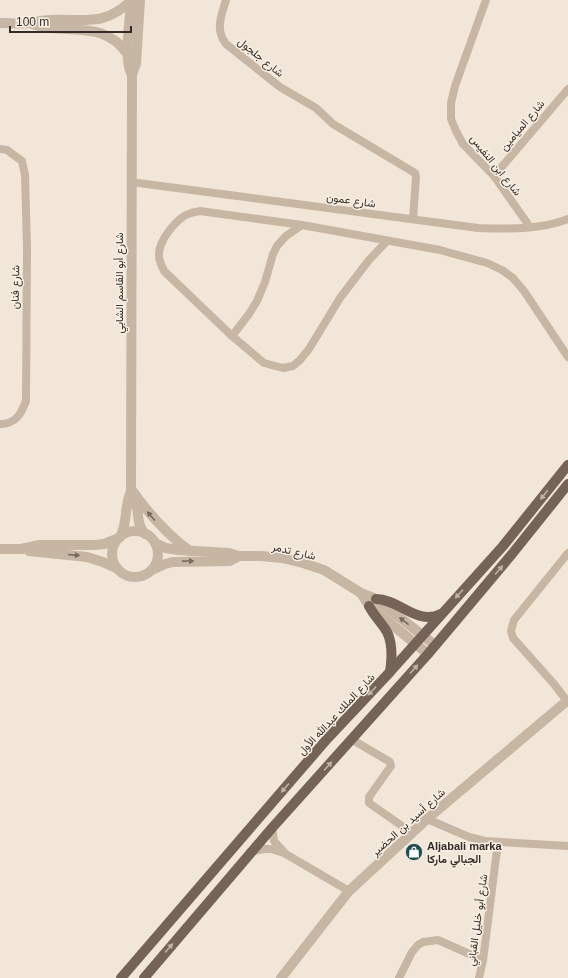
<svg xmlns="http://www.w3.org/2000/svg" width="568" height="978" font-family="Arial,Vazirmatn,sans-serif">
<rect width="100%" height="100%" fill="#f1e6d8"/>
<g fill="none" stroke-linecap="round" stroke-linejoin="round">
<g stroke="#c8b6a4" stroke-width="8">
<path d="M226 0C221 16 215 30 226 44L280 87 316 108 333 124 415 173 416 177 413 219"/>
<path d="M486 0 455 86 451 103V119L456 131 463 144 494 176 530 227"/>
<path d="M0 149 7 150 22 161 25 175 27 248 26 401C21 414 16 424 0 424"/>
<path d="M494 176 568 89"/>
<path d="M131 182 478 228C507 229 541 230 568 219"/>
<path d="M387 241 369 260 340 298 309 349 300 360 293 366 283 368 264 363 232 336 164 271C162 266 159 261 159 256 158 241 177 217 191 213 194 212 197 212 200 211L302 225 440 250 487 263 502 270 513 278 524 291 568 357"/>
<path d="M232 336 249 314 257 301 265 282 273 254 277 246 286 236 302 225"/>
<path d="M567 701 554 684 513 638 511 631 514 620 568 553"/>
<path d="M351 739 390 762 391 766 369 797V803L412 833"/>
<path d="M427 819 469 837 485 841 568 846"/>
<path d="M272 828 274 841 284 852"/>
<path d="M250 852 264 849H271L284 853 349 891"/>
<path d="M399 978 412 952 418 945 423 942 438 940 483 960"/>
<path d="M479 978 483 960 498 842"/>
</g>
<g stroke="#c8b6a4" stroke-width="10">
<path d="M132 0C130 14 123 65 132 74"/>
<path d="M0 23C10 23 21 24 31 23 37 22 42 20 49 20 84 18 103 28 132 0"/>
<path d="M32 24C68 36 104 18 128 55"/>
<path d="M131 489C148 513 166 534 190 551"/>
<path d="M134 496C140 509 135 523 145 534"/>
<circle cx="135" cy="554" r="23"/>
<path d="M120 537C128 523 124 506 131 491L132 74 136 64 140 0"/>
<path d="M155 543 166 548 178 550 229 553 239 556H261L282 558 303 563 324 570 361 593 376 599 435 645"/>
<path d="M0 549H21L39 545H95L104 544 119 538"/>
<path d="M29 551 87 557 103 562 118 569"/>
<path d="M152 570 165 564 173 562 230 561 239 556"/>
<path d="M361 593 369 606 428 654"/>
<path d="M281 978 349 891 427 819 568 700"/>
</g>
<g stroke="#766357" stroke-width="10">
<path d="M376 599C399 599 417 626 441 614"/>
<path d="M369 606C374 616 382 623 387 632 393 644 392 659 390 672"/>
<path d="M121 978 327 739 389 673 503 546 568 465"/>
<path d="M144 978 272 828 428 654 512 554 568 484"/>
</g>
</g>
<defs><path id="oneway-solid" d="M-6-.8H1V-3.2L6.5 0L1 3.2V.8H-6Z"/></defs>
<g fill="#beb1a5">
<use href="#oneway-solid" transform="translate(544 495) rotate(129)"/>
<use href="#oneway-solid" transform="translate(499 570) rotate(-50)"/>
<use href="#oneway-solid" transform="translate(459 594) rotate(132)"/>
<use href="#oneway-solid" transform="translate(414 669) rotate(-48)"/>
<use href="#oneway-solid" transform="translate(372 691) rotate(133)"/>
<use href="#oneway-solid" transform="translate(328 766) rotate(-48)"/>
<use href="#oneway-solid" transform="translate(285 788) rotate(131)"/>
<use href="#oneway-solid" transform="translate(169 948) rotate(-49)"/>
</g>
<g fill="#776a5f">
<use href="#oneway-solid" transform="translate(151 516) rotate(-131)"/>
<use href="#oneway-solid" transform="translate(74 555) rotate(5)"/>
<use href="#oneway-solid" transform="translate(188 561) rotate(-1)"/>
<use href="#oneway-solid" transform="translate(404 621) rotate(-142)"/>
</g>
<defs>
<symbol id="shop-disc" viewBox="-11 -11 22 22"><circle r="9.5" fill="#1c4e54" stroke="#f9f0e4"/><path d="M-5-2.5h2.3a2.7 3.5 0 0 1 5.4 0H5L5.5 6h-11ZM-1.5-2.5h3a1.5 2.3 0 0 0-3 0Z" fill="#fff"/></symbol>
</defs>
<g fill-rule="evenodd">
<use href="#shop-disc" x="404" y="842" width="20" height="20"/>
</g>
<g text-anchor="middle" stroke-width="3" stroke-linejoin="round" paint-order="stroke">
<g font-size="11" fill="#342b26" stroke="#f9f0e4">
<text transform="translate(261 57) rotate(39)" y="4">شارع جلجول</text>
<text transform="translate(522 125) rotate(-50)" y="4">شارع الميامين</text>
<text transform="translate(496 165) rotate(51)" y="4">شارع ابن النفيس</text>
<text transform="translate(351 200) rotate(8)" y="4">شارع عمون</text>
<text transform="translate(119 283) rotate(-90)" y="4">شارع أبو القاسم الشابي</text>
<text transform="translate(15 287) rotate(-89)" y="4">شارع فنان</text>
<text transform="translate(294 551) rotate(13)" y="4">شارع تدمر</text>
<text transform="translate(336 714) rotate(-47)" y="4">شارع الملك عبدالله الأول</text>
<text transform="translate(408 822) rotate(-42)" y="4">شارع أسيد بن الحضير</text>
<text transform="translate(477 920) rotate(-82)" y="4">شارع أبو خليل القباني</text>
</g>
<g font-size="11" font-weight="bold" fill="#342b26" stroke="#f9f0e4" text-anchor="start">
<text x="427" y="850">Aljabali marka<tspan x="427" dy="13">الجبالي ماركا</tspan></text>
</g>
</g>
<path d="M10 26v6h121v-6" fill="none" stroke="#342b26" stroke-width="2"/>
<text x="16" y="26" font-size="12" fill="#342b26" stroke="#f9f0e4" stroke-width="3" paint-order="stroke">100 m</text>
</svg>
